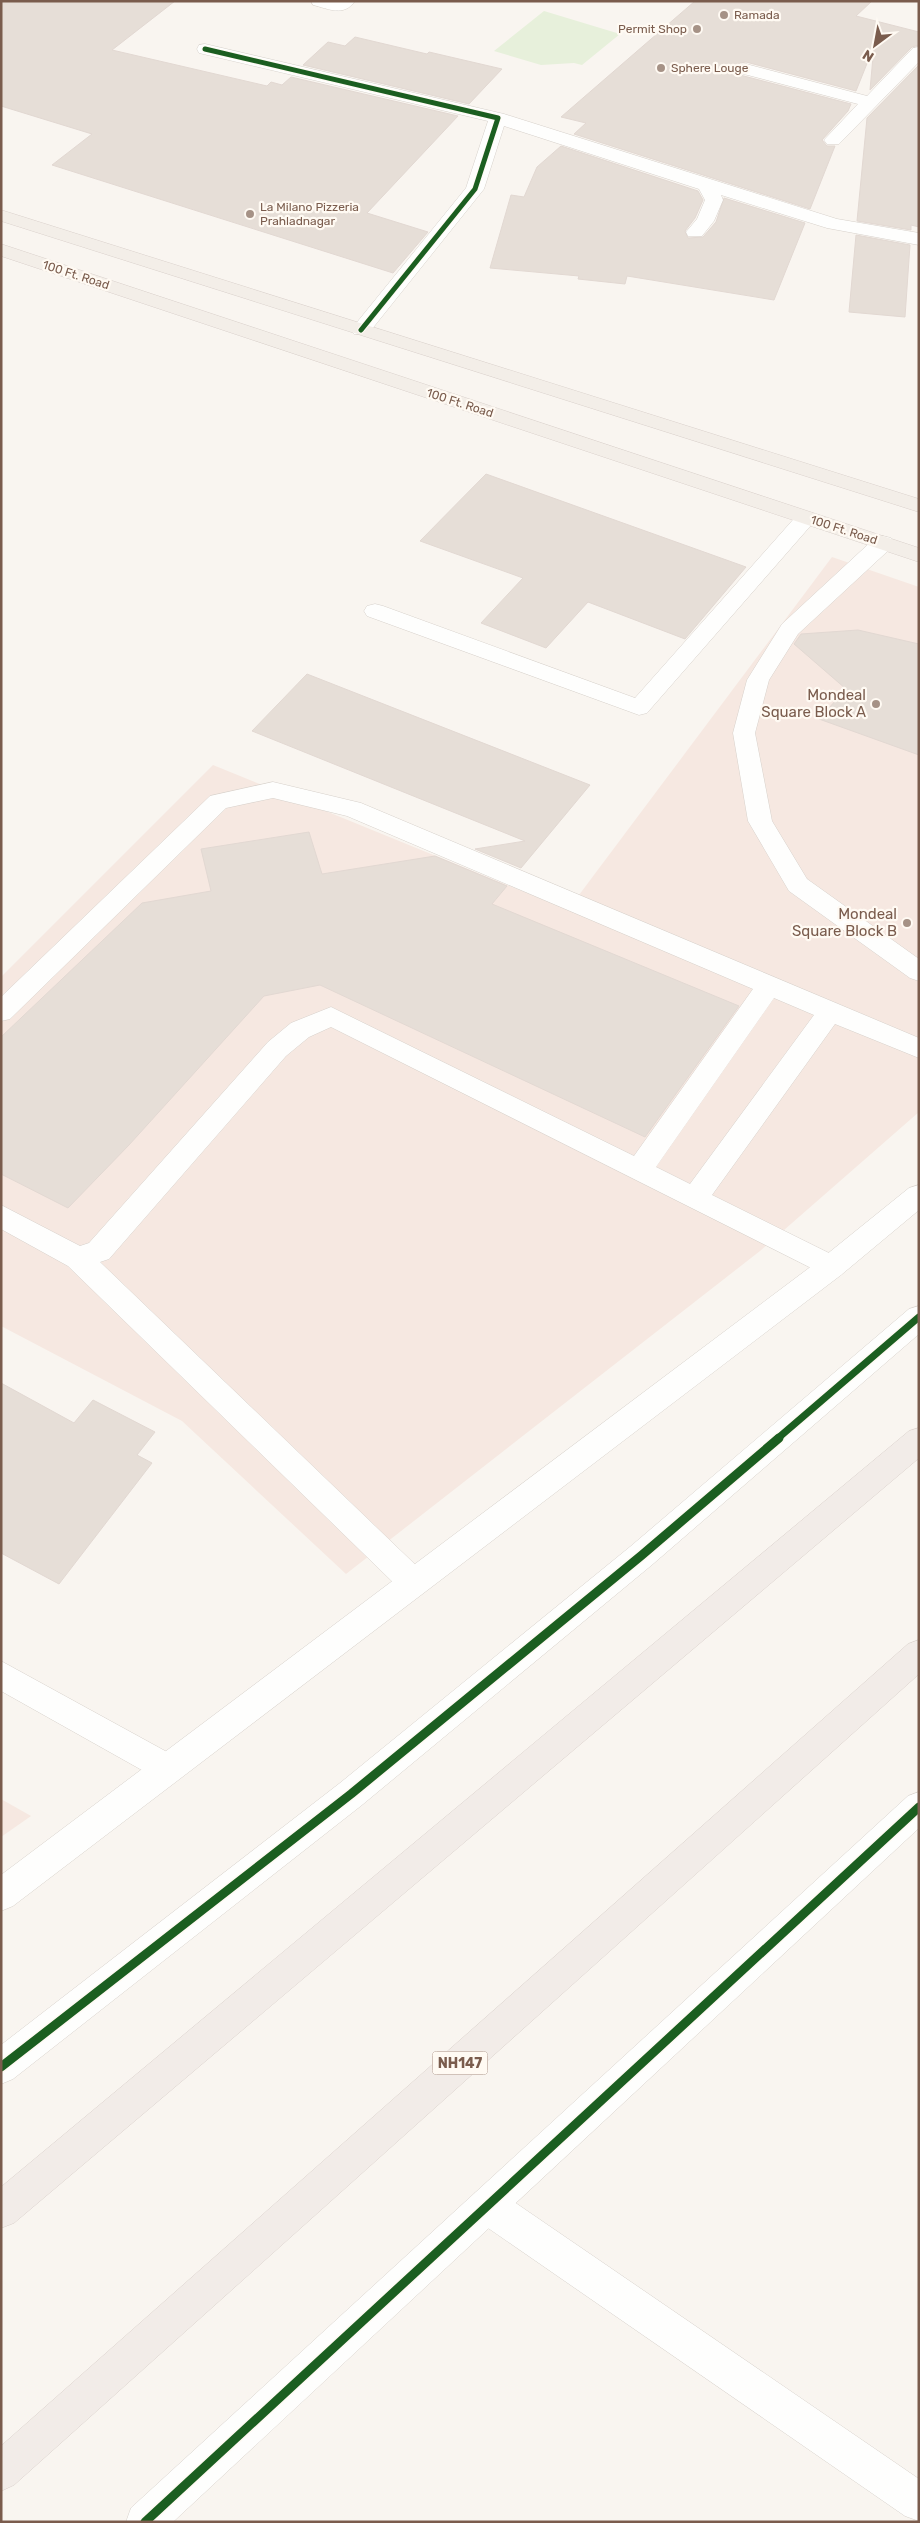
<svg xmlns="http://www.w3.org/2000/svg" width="920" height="2523" font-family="Rubik,sans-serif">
<rect width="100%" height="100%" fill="#f9f5f0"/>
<g fill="#f6e8e1">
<path d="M832 557 919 587V1042L576 899Z"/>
<path d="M213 765 919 1053V1112L760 1251 346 1574 182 1421 1 1326V977Z"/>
<path d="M1 1799 31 1816 1 1837Z"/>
</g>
<path fill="#e7f0db" d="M544 11 620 34 582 65 574 63 541 65 494 51Z"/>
<g fill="#e6ded7" stroke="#e2d8d2">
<path d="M1 1H175L112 50 267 86 271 82 282 85 291 77 458 116 367 213 428 232 393 273 52 165 92 134 1 106Z"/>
<path d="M695 1H872L856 16 919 32V45L912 47 870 90 874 46 856 91 746 62 740 63 736 68 740 75 851 104 848 111 822 140 827 146H835L810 209 574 134 586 123 561 117Z"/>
<path d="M355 37 427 54 429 52 502 69 469 104 303 65 328 42 345 46Z"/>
<path d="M919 65V227L911 225V230L857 221 867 118Z"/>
<path d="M561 146 698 191 703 200 695 218 685 231 688 238 703 237 716 222 724 198 805 223 774 300 627 276 625 284 578 279 579 276 490 268 511 195 524 197 537 167Z"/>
<path d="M856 235 910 245 905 317 849 312Z"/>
<path d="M486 474 746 567 685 639 588 602 546 648 481 623 523 578 420 541Z"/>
<path d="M858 630 919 644V755L819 719 846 689 794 644 801 634Z"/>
<path d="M307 674 590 785 521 868 475 849 525 841 252 731Z"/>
<path d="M309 832 322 874 435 856 507 886 492 904 739 1006 645 1137 320 985 264 996 129 1145 68 1208 1 1174V1037L142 903 211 891 201 849Z"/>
<path d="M1 1383 74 1423 93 1400 155 1432 137 1455 152 1463 59 1584 1 1553Z"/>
</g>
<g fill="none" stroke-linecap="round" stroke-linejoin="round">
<defs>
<g id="service">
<path d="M311 1H355C344 17 329 9 313 5Z"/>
<path d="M806 512 813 513 817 518 813 523 647 713 639 715 367 616 364 611 367 606 375 604 383 606 635 698 799 513Z"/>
<path d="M883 536 891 538 894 543 891 548 798 634 769 680 755 733 772 821 807 879 919 959V981L910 978 789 891 748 821 733 733 747 680 782 624 875 538Z"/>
<path d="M273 782 361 803 919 1038V1058L835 1024 712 1195 841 1259 845 1267 841 1275 831 1278 331 1027 309 1037 286 1056 109 1259 100 1262 424 1573 428 1582 424 1591 413 1595 402 1591 68 1266 1 1229V1205L80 1246 89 1243 268 1042 291 1023 331 1007 634 1156 753 989 347 816 273 798 226 808 10 1019 1 1021V997L210 796ZM774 998 814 1015 690 1184 656 1167Z"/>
</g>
<g id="minor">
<path d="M205 44 504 114 837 219 919 233V245L827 228 721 195 723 200 714 221 702 236H688L686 232 697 219 705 200 699 189 504 126 484 189 368 334H354L351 330 354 326 466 188 488 121 199 53 197 49 199 45Z"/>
<path d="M919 47V62L839 144H827L824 140 858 104 740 73 737 69 740 65 746 64 867 96 913 48Z"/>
<path d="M1 1661 178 1758 183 1768 178 1778 167 1783 156 1778 1 1691Z"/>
<path d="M488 2188 501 2193 919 2479V2521L905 2516 475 2219 470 2206 475 2193Z"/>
</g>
<g id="tertiary">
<path d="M919 1185V1210L841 1275 13 1906 1 1911V1875L821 1259 909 1188Z"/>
<path d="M919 1306V1334L653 1564 362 1805 13 2079 1 2084V2045L340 1783 631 1546 909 1309Z"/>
<path d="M919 1792V1828L173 2522H126L131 2508 908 1796Z"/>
</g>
<g id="primary">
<path d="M1 210 919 499V512L1 221Z"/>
<path d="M1 244 919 548V562L1 256Z"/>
</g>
<g id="trunk">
<path d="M919 1428V1458L14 2223 1 2228V2187L909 1431Z"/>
<path d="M919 1640V1674L14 2485 1 2491V2446L908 1644Z"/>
</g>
</defs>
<use href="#service" stroke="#d7d1cb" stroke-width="1"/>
<use href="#minor" stroke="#d7d1cb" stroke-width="1"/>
<use href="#tertiary" stroke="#d7d1cb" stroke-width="1"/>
<use href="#primary" stroke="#dad1cc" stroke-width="1"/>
<use href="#trunk" stroke="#dad1cc" stroke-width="1"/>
<use href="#service" fill="#fefefd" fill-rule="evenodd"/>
<use href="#minor" fill="#fefefd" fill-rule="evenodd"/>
<use href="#tertiary" fill="#fefefd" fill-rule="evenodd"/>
<use href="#primary" fill="#f3eee8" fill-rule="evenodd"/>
<use href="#trunk" fill="#f2ece8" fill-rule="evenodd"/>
<defs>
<path id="cycleway-far2" d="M205 49 498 118 475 189 361 330"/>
<path id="cycleway-far1" d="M777 1439 919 1317"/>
<g id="cycleway">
<path d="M1 2067 351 1794 642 1555 779 1438"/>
<path d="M145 2522 919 1807"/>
</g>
</defs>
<use href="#cycleway-far2" stroke="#fffaf3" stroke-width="7"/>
<use href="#cycleway-far1" stroke="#fffaf3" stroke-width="10"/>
<use href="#cycleway" stroke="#fffaf3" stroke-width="12"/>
<use href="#cycleway-far2" stroke="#1b5e20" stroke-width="5"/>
<use href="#cycleway-far1" stroke="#1b5e20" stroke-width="7"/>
<use href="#cycleway" stroke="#1b5e20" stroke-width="9"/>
</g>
<g fill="#a69286" stroke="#fffaf3" stroke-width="2">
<circle cx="724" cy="15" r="5"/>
<circle cx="697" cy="29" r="5"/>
<circle cx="661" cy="68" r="5"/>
<circle cx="250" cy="214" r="5"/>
<circle cx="876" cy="704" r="5"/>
<circle cx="907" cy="923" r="5"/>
</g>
<g text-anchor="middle" stroke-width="4.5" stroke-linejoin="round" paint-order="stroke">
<g font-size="12" fill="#7a5c4d" stroke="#fffaf3" text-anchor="start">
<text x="734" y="19">Ramada</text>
<text x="687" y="33" text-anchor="end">Permit Shop</text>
<text x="671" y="72">Sphere Louge</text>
<text x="260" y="211">La Milano Pizzeria<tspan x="260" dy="14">Prahladnagar</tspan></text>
</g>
<g font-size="12" fill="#7a5c4d" stroke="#fffaf3">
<text transform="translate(76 275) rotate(18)" y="4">100 Ft. Road</text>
<text transform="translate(460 403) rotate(18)" y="4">100 Ft. Road</text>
<text transform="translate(844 530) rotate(18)" y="4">100 Ft. Road</text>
</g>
<rect fill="#fffaf3" stroke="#a28b7f" stroke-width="1" x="432.5" y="2051.5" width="55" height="23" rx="4"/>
<g font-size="14" font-weight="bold" fill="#7a5c4d">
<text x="460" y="2068">NH147</text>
</g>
<g font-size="15" fill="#7a5c4d" stroke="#fffaf3" text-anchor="end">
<text x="866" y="700">Mondeal<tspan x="866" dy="17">Square Block A</tspan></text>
<text x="897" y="919">Mondeal<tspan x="897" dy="17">Square Block B</tspan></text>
</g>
</g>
<rect width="920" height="2523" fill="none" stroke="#7a5c4d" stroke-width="5"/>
<g transform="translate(875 45) rotate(212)" stroke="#fffaf3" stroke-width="4" paint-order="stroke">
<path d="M0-4L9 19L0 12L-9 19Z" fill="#7a5c4d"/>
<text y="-8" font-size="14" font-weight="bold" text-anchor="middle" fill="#7a5c4d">N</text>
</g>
</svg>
